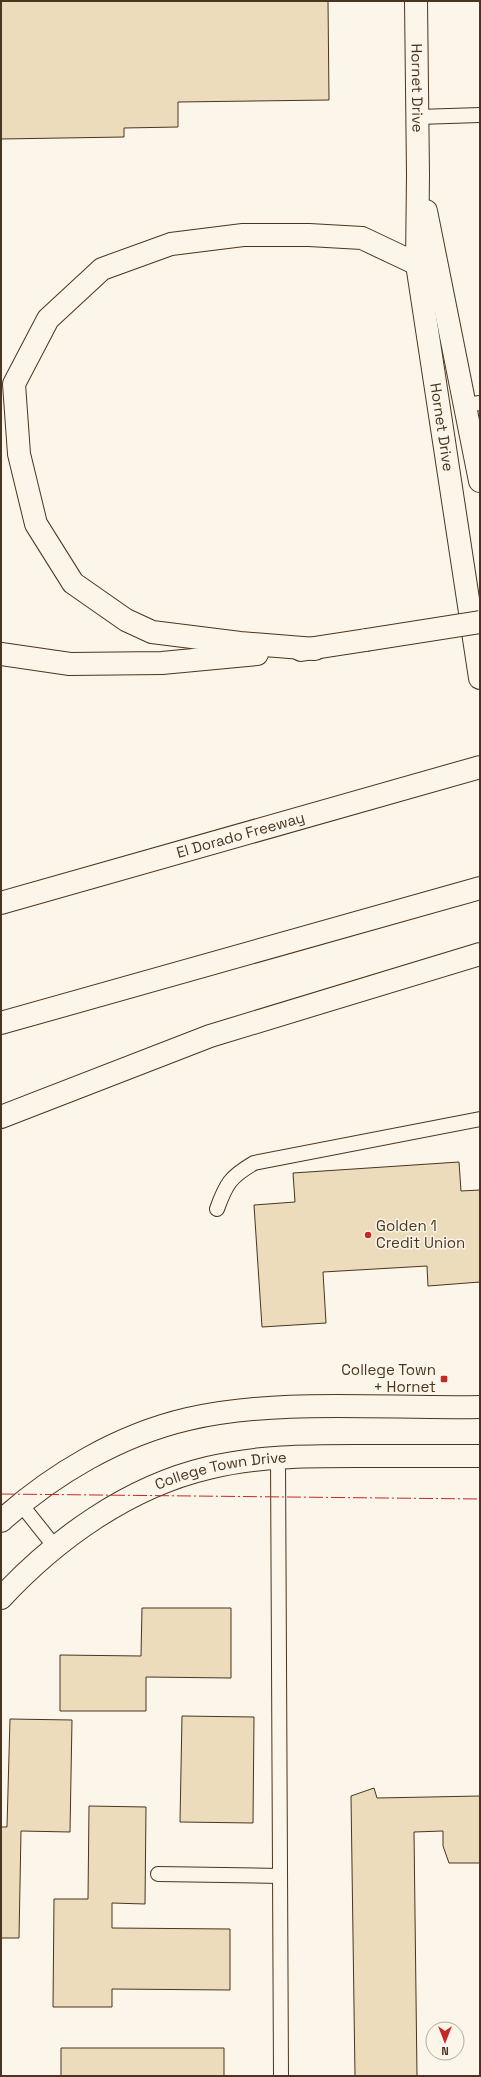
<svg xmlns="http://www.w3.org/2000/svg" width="481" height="2077" font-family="'Space Grotesk',sans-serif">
<rect width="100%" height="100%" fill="#fbf6e9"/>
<g fill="#ecdcbc" stroke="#4a3520">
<path d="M1 1H328L329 100 178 102V127L124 128V137L1 139Z"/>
<path d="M459 1162 461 1191 480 1190V1282L428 1286 427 1266 323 1272 326 1323 262 1327 254 1205 295 1202 293 1173Z"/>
<path d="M142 1608H231V1678L146 1677V1711H60V1655L141 1656Z"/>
<path d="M182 1716 254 1717 253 1823 180 1822Z"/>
<path d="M10 1719 72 1720 70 1832 21 1831 19 1938H1V1827H7Z"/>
<path d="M374 1788 377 1798 480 1796V1863H449L443 1846V1831L414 1832 417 2076H355L351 1796Z"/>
<path d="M89 1806 146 1807 145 1904 112 1903V1928L230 1929V1990L112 1989V2007H53L54 1899H88Z"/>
<path d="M61 2048H224V2076H1H61Z"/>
</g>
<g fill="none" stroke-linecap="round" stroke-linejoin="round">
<defs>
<g id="service">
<path d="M418 117 480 115"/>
<path d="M464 405 480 403"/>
<path d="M217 1209C226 1184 230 1177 254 1163L480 1119"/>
<path d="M278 1457 281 2076"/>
<path d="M20 1503 55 1547"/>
<path d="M158 1874 280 1876"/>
</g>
<g id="tertiary">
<path id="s1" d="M416 1 418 175 417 264 480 678"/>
<path d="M426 211 480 481"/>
<path d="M1 1521C53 1474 119 1435 188 1419 278 1398 387 1409 480 1407"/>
<path id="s2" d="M1 1598C56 1539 128 1487 208 1468 257 1456 307 1456 356 1456 397 1456 439 1456 480 1456"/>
</g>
<g id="motorway">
<path d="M315 649 240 643 152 632 126 620 73 583 36 524 19 454 14 384 48 319 102 269 171 244 243 235H309L362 238 417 264"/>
<path d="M301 650 366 640"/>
<path d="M1 654 70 664 162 663 257 654"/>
<path id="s3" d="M1 903 480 767"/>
<path d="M1 1023 480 888"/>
<path d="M1 1117 210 1036 480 954"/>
</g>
</defs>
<use href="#service" stroke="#4a3520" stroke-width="16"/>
<use href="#tertiary" stroke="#4a3520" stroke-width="24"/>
<use href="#motorway" stroke="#4a3520" stroke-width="24"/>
<use href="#service" stroke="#fbf6e9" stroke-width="14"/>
<use href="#tertiary" stroke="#fbf6e9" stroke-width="22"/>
<use href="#motorway" stroke="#fbf6e9" stroke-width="22"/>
<defs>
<path id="motorway-bridge" d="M366 640 480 622"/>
</defs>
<use href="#motorway-bridge" stroke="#4a3520" stroke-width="24" stroke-linecap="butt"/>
<use href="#motorway-bridge" stroke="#fbf6e9" stroke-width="22"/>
<path stroke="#c62828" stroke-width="1" stroke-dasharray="14 3 2 3" stroke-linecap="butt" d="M1 1494 480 1499"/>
</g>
<g fill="#c62828" stroke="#fbf6e9" stroke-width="1.5">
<circle cx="368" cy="1235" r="4"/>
<rect x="440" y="1375" width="8" height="8" rx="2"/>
</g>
<g text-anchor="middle" stroke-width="3" stroke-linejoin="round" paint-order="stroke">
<g font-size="15" fill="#4a3520" stroke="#fbf6e9">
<text dy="5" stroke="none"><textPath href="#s1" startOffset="87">Hornet Drive</textPath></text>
<text dy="5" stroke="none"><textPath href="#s1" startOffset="428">Hornet Drive</textPath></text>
<text dy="5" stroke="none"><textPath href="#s3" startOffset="249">El Dorado Freeway</textPath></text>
<text dy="5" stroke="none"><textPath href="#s2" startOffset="260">College Town Drive</textPath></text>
</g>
<g font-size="15" fill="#4a3520" stroke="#fbf6e9" text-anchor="start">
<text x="376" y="1231">Golden 1<tspan x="376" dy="17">Credit Union</tspan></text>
<text x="436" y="1375" text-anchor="end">College Town<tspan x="436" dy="17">+ Hornet</tspan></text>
</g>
</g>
<rect width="481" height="2077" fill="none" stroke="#4a3520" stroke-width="4"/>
<g transform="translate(445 2041) rotate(180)"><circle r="19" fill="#fbf6e9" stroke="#b4a999"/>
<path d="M0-3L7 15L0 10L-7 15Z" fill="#c62828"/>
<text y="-6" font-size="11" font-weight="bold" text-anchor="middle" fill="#4a3520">N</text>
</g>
</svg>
